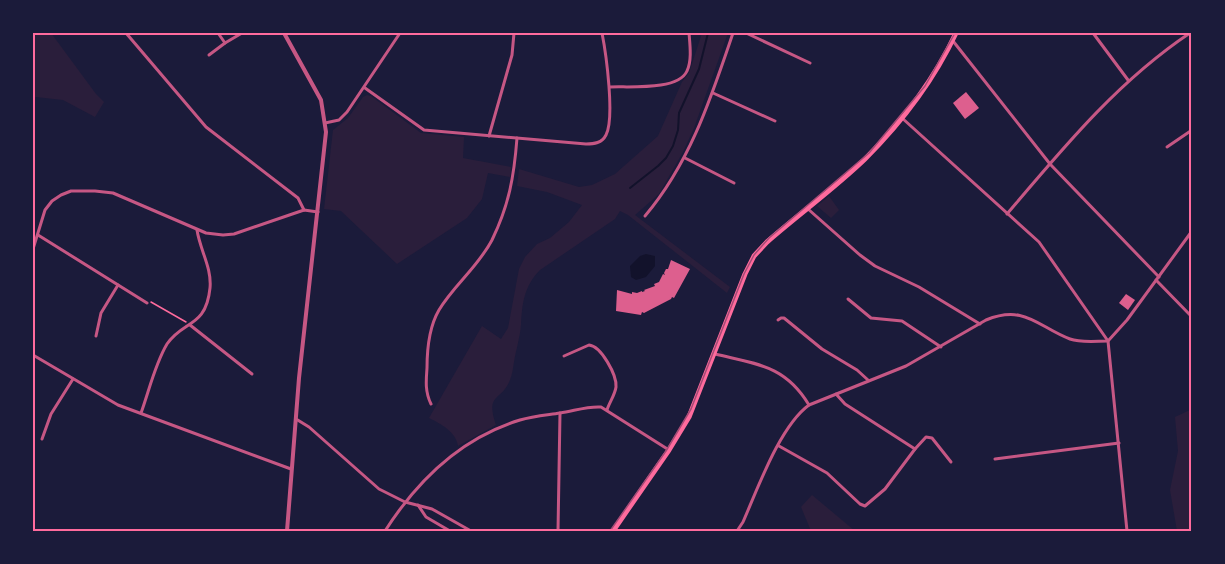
<svg xmlns="http://www.w3.org/2000/svg" width="1225" height="564" font-family="Figtree,sans-serif">
<rect width="100%" height="100%" fill="#1b1b3a"/>
<g fill="#2a1e3b">
<path d="M33 33H51L96 94 104 102 95 117 63 100 36 97 33 99Z"/>
<path d="M702 33H728L694 128 683 152 659 194 635 215 730 287 727 293 628 215 620 211 615 219 540 270C524 286 522 304 521 325 520 337 516 350 514 362 513 368 512 375 510 380 501 402 485 393 496 425L458 446C456 432 441 424 429 418L482 326 501 339 508 328 519 269 525 257 537 244 550 238 569 222 582 205 547 192 517 186 519 169 579 187 592 185 615 174 658 136 682 82 689 73Z"/>
<path d="M367 95 371 96 421 133 464 137 463 158 511 167 510 177 488 173 482 199 467 218 397 264 341 211 324 209 333 130 348 118 363 97Z"/>
<path d="M829 196 839 210 831 218 817 206Z"/>
<path d="M1192 409V531H1177L1170 490 1178 451 1175 417Z"/>
<path d="M812 495 855 531H811L801 507Z"/>
</g>
<path fill="#12122b" d="M646 254 655 256V266L646 277 636 280 631 277 630 266 640 256Z"/>
<g fill="none" stroke-linecap="round" stroke-linejoin="round">
<path stroke="#12122b" stroke-width="2" d="M630 188 658 166 666 158 673 146 678 130 679 113 699 69 708 33"/>
</g>
<g fill="#dd5f8e">
<path d="M966 92 979 108 965 119 953 103Z"/>
<path d="M671 260 690 269 674 298 672 297 671 299 644 313 642 312 641 315 616 311 617 290 632 294V292L637 293 642 291V292L645 291 644 290 655 286 654 284 659 282 663 274 665 275 664 273 666 269H668Z"/>
<path d="M1126 294 1135 300 1128 310 1119 303Z"/>
</g>
<g fill="none" stroke-linecap="round" stroke-linejoin="round">
<path stroke="#ff6b9d" stroke-width="1.5" d="M151 302 186 322"/>
<g stroke="#c65784" stroke-width="3">
<path d="M126 33 206 127 298 198 304 210"/>
<path d="M218 33 225 43 242 33"/>
<path d="M746 33 810 63"/>
<path d="M1093 33 1128 80"/>
<path d="M953 41 1050 164 1159 277"/>
<path d="M209 55 225 43"/>
<path d="M610 87C628 86 678 91 687 71 692 61 690 45 689 33"/>
<path d="M365 88 424 130 586 144C594 144 602 143 606 135 615 118 606 53 602 33"/>
<path d="M713 93 775 121"/>
<path d="M902 118 1039 242 1108 341 1127 531"/>
<path d="M325 123 339 120 347 112 400 33"/>
<path d="M489 136 512 55 514 33"/>
<path d="M1167 147 1192 130"/>
<path d="M685 158 734 183"/>
<path d="M808 209 860 255 875 266 919 287 980 324"/>
<path d="M1007 214C1063 148 1118 81 1190 33"/>
<path d="M645 216C690 163 711 98 733 33"/>
<path d="M38 235 147 303"/>
<path d="M33 249 45 210 52 201 61 195 71 191H95L113 193 206 233 223 235 234 234 304 210 318 212"/>
<path d="M1156 280 1192 317"/>
<path d="M848 299 871 318 902 321 941 347"/>
<path d="M778 320 781 318H784L822 349 857 370 868 380"/>
<path d="M190 325 252 374"/>
<path d="M96 336 101 313 118 285"/>
<path d="M715 354C756 364 785 365 809 405"/>
<path d="M33 355 118 405 291 469"/>
<path d="M564 356 589 345C601 346 617 375 616 387 615 395 609 403 607 410"/>
<path d="M836 394 845 404 915 449 926 437 932 438 951 462"/>
<path d="M431 404C425 392 426 381 427 368 427 348 429 327 439 310 454 285 478 267 492 240 509 205 514 177 517 138"/>
<path d="M141 413C149 391 155 364 167 344 183 320 206 328 210 288 212 268 200 250 197 230"/>
<path d="M296 419 309 427 379 489 405 502 432 509 471 531"/>
<path d="M42 439 51 414 73 379"/>
<path d="M779 446 827 473 860 504 865 506 885 489 915 449"/>
<path d="M995 459 1119 443"/>
<path d="M418 505 426 517 450 531"/>
<path d="M385 531C417 481 461 438 520 420 533 416 547 415 560 413 574 411 587 406 601 407L669 450"/>
<path d="M558 531 560 413"/>
<path d="M737 531 743 522C758 488 780 426 809 405L906 366 986 320C1025 304 1038 327 1070 339 1081 343 1096 341 1108 341L1127 320 1192 231"/>
</g>
<path stroke="#c65784" stroke-width="4" d="M284 33 321 100 326 132 299 378 287 531"/>
<path stroke="#ff6b9d" stroke-width="5" d="M613 531 669 450 689 417 745 274 754 256 767 242C799 214 835 188 865 159 902 122 934 80 956 33"/>
<path stroke="#a44b75" stroke-width="1.5" d="M610 531 666 451 691 409 744 274 754 255 769 238 869 153 925 86 955 33"/>
</g>
<rect width="1225" height="564" fill="none" stroke="#1b1b3a" stroke-width="69"/>
<rect x="34" y="34" width="1156" height="496" fill="none" stroke="#ff6b9d" stroke-width="2"/>
</svg>
